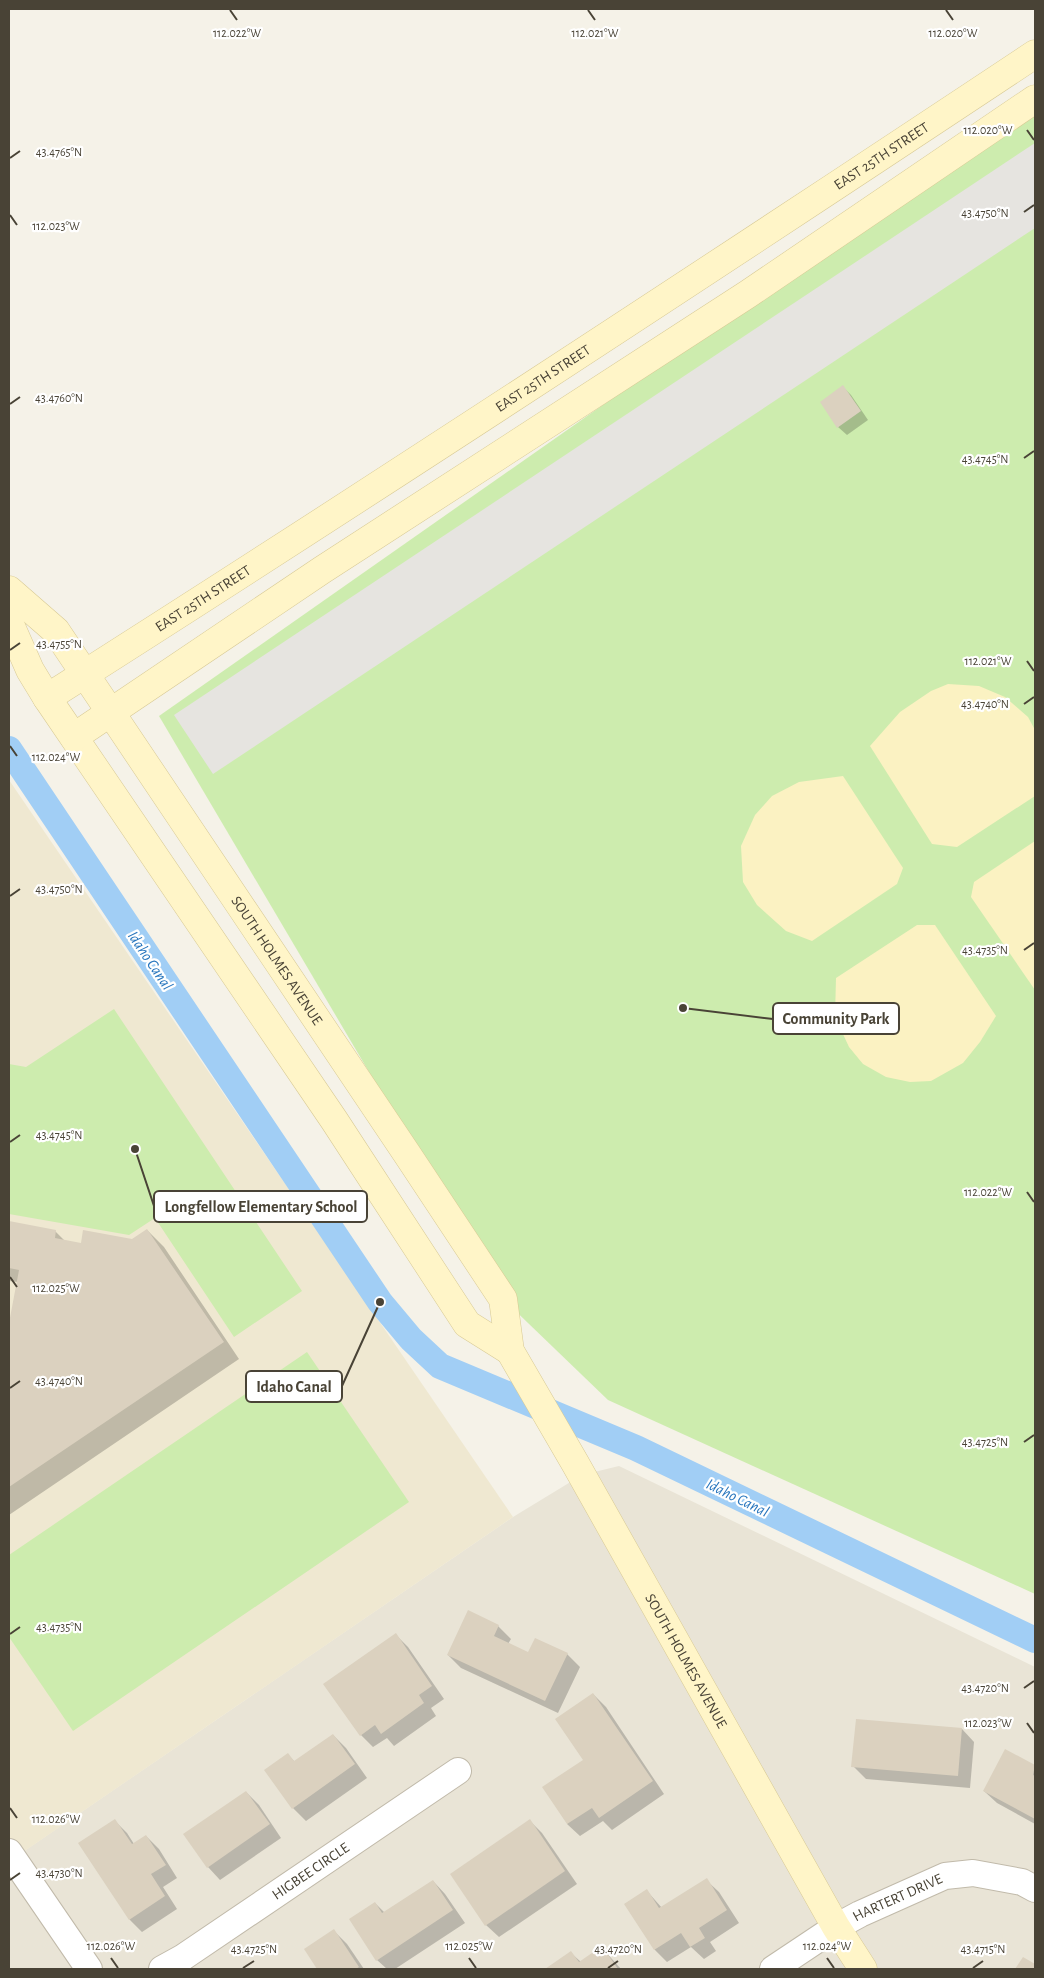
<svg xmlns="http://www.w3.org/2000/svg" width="1044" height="1978" font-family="'Alegreya Sans',sans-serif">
<rect width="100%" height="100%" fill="#f5f2e8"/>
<path fill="#e9e4d6" d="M619 1466 1035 1667V1969H9V1852L14 1858 513 1517 582 1475Z"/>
<path fill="#efe8d1" d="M9 780 513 1517 13 1859 9 1852Z"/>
<g fill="#cdecae">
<path d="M1035 102V1594L608 1400 503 1299 159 716Z"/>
<path d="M114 1009 302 1291 234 1337 155 1218 129 1235 9 1214V1064L26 1067Z"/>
<path d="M307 1352 409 1502 73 1731 9 1637V1555Z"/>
</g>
<g fill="#fbf2c2">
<path d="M948 684 979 686 1005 697 1028 717 1035 730V796L957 847 932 844 870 746 900 712 931 691Z"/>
<path d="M843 776 903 868 897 884 812 941 786 931 757 905 743 882 741 846 755 815 772 796 799 782Z"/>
<path d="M1035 841V990L971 897 974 882Z"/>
<path d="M917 925H935L996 1016 980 1042 963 1063 931 1081 910 1082 886 1077 863 1064 849 1047 835 1017 836 978Z"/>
</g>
<path fill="#e6e4e0" d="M1035 143V228L213 774 174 715Z"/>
<g fill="#0003">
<path d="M843 387 851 395 868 420 847 435 838 427Z"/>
<path d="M9 1222 55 1231 65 1241 82 1244 132 1241 147 1230 164 1247 239 1359 9 1515V1329L18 1282 9 1281Z"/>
<path d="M498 1626 511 1639 508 1644 529 1654H567L580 1667 558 1713 461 1668 448 1655Z"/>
<path d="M396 1635 408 1647 444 1699 431 1708 436 1716 394 1746 387 1738 373 1747 361 1735Z"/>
<path d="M593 1694 606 1707 664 1794 612 1830 603 1821 580 1836 567 1824 584 1761Z"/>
<path d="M962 1729 974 1742 970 1788 866 1779 853 1766Z"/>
<path d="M333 1735 346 1748 367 1778 306 1821 293 1808 266 1770 288 1755 295 1762Z"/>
<path d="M1006 1751 1035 1767V1824L997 1803 984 1791Z"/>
<path d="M246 1792 259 1805 281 1838 220 1880 208 1867Z"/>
<path d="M115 1821 127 1833 134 1844 146 1836 159 1849 177 1878 163 1887 177 1909 142 1932 130 1920 80 1843Z"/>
<path d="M530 1821 542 1833 577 1884 499 1937 486 1925Z"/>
<path d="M706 1880 719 1892 739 1923 710 1942 716 1951 704 1959 691 1947 667 1962 655 1950 625 1904 647 1891 662 1908Z"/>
<path d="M433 1881 445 1894 465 1923 395 1969H387L377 1960 375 1903 385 1913Z"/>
<path d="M334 1931 347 1944 364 1969H319L306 1950Z"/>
<path d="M602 1948 621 1969H547L571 1953 581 1962Z"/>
</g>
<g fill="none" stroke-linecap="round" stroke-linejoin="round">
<path stroke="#a1cef5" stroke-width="26" d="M9 749 380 1302 411 1339 440 1366 636 1448 1035 1640"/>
</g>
<g fill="#dbd1bf">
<path d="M843 385 861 411 837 428 820 402Z"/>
<path d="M9 1221 56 1230 55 1238 81 1243 83 1230 132 1239 147 1229 224 1342 9 1487V1323L19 1270 9 1268Z"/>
<path d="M468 1610 499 1625 494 1636 528 1652 535 1638 568 1653 545 1701 447 1655Z"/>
<path d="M396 1633 432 1686 419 1695 424 1703 381 1734 375 1725 360 1736 323 1684Z"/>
<path d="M593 1693 653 1781 599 1818 592 1808 567 1824 542 1787 583 1760 555 1719Z"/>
<path d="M856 1719 962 1728 958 1776 851 1767Z"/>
<path d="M333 1734 355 1764 292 1809 264 1770 288 1753 294 1761Z"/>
<path d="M1005 1749 1035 1765 1033 1775 1035 1776V1819L983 1791Z"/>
<path d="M246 1791 270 1824 207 1868 183 1834Z"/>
<path d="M115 1819 132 1844 146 1835 166 1865 151 1874 165 1896 129 1920 78 1843Z"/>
<path d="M530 1819 565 1871 485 1926 450 1874Z"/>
<path d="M707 1878 727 1910 699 1928 705 1938 690 1947 681 1933 654 1950 624 1904 647 1889 659 1908Z"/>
<path d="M433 1880 453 1910 376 1961 349 1919 375 1902 382 1913Z"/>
<path d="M334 1929 359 1967 356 1969H317L304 1949Z"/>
<path d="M602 1946 618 1969H545L571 1951 579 1962Z"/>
<path d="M1023 1957 1035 1964V1969H1015Z"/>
</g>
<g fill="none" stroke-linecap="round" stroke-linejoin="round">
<defs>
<g id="street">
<path d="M9 1852 89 1969"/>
<path id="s1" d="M162 1969 182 1958 458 1771"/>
<path id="s2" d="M773 1969 836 1927 860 1914 945 1876 973 1873 1022 1882 1035 1889"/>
</g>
<g id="secondary">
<path id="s3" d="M9 590 56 631 407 1154 503 1299 510 1351 575 1463 836 1927 863 1969"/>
<path d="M9 622 30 670 47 698 334 1120 467 1324 510 1351"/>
<path id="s4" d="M47 698C379 487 708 271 1035 54"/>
<path d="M74 737 322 570 748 294 1035 99"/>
</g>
</defs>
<use href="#street" stroke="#c1baaa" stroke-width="28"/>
<use href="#secondary" stroke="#d8ca95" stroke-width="29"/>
<use href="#street" stroke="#fff" stroke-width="26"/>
<use href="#secondary" stroke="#fff5c8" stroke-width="28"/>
</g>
<path fill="none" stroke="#494336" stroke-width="2" d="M230 10 237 20M588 10 595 20M946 10 953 20M1027 130 1034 140M10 158 20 151M1024 212 1034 205M10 215 17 225M10 404 20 397M1024 458 1034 451M10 650 20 643M1027 661 1034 671M1024 704 1034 697M10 746 17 756M10 896 20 889M1024 950 1034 943M10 1142 20 1135M1027 1192 1034 1202M10 1277 17 1287M10 1388 20 1381M1024 1442 1034 1435M10 1634 20 1627M1024 1688 1034 1681M1027 1723 1034 1733M10 1808 17 1818M10 1880 20 1873M111 1958 118 1968M469 1958 476 1968M827 1958 834 1968M243 1968 254 1961M608 1968 618 1961M973 1968 983 1961"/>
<g text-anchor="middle" stroke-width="4.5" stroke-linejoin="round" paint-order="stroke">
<g font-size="15" fill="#494336" stroke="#fff">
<text dy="5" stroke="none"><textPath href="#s4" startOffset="995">EAST 25TH STREET</textPath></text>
<text dy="5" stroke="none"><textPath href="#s4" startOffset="590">EAST 25TH STREET</textPath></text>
<text dy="5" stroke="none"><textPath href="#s4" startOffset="185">EAST 25TH STREET</textPath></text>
<text dy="5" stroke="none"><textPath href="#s3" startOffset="459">SOUTH HOLMES AVENUE</textPath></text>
<text dy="5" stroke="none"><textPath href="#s3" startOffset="1275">SOUTH HOLMES AVENUE</textPath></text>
<text dy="5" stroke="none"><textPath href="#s1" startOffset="178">HIGBEE CIRCLE</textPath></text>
<text dy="5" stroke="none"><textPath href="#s2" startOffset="144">HARTERT DRIVE</textPath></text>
</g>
<g font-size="16" font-style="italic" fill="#2775bd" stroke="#fff">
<text transform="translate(151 960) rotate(56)" y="6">Idaho Canal</text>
<text transform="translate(738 1497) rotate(26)" y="6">Idaho Canal</text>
</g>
</g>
<g font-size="12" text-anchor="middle" fill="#494336" stroke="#fff" stroke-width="4.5" stroke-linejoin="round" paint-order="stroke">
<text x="237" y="37">112.022°W</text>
<text x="595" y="37">112.021°W</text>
<text x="953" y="37">112.020°W</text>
<text x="988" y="134">112.020°W</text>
<text x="59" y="156">43.4765°N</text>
<text x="985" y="217">43.4750°N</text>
<text x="56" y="230">112.023°W</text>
<text x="59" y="402">43.4760°N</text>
<text x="985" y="463">43.4745°N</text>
<text x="59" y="648">43.4755°N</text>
<text x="988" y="665">112.021°W</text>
<text x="985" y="708">43.4740°N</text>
<text x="56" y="761">112.024°W</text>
<text x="59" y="893">43.4750°N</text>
<text x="985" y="954">43.4735°N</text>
<text x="59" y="1139">43.4745°N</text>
<text x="988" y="1196">112.022°W</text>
<text x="56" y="1292">112.025°W</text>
<text x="59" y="1385">43.4740°N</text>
<text x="985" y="1446">43.4725°N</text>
<text x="59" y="1631">43.4735°N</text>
<text x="985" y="1692">43.4720°N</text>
<text x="988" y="1727">112.023°W</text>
<text x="56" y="1823">112.026°W</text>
<text x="59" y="1877">43.4730°N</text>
<text x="111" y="1950">112.026°W</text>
<text x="469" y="1950">112.025°W</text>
<text x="827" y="1950">112.024°W</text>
<text x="254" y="1953">43.4725°N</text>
<text x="618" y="1953">43.4720°N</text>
<text x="983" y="1953">43.4715°N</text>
</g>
<path fill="none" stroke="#494336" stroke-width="2" d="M683 1008L773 1019M135 1149L154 1206M380 1302L342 1386"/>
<g fill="#494336" stroke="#fff" stroke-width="2">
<circle cx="683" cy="1008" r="5"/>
<circle cx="135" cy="1149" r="5"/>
<circle cx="380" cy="1302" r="5"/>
</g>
<g fill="#fff" stroke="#494336" stroke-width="2">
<rect x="773" y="1003" width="126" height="31" rx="5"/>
<rect x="154" y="1191" width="213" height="31" rx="5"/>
<rect x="246" y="1371" width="96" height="31" rx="5"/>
</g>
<g font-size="16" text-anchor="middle" font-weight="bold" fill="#494336">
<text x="836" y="1024">Community Park</text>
<text x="261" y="1212">Longfellow Elementary School</text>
<text x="294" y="1392">Idaho Canal</text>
</g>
<rect width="1044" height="1978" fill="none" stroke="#494336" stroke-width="20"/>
</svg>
